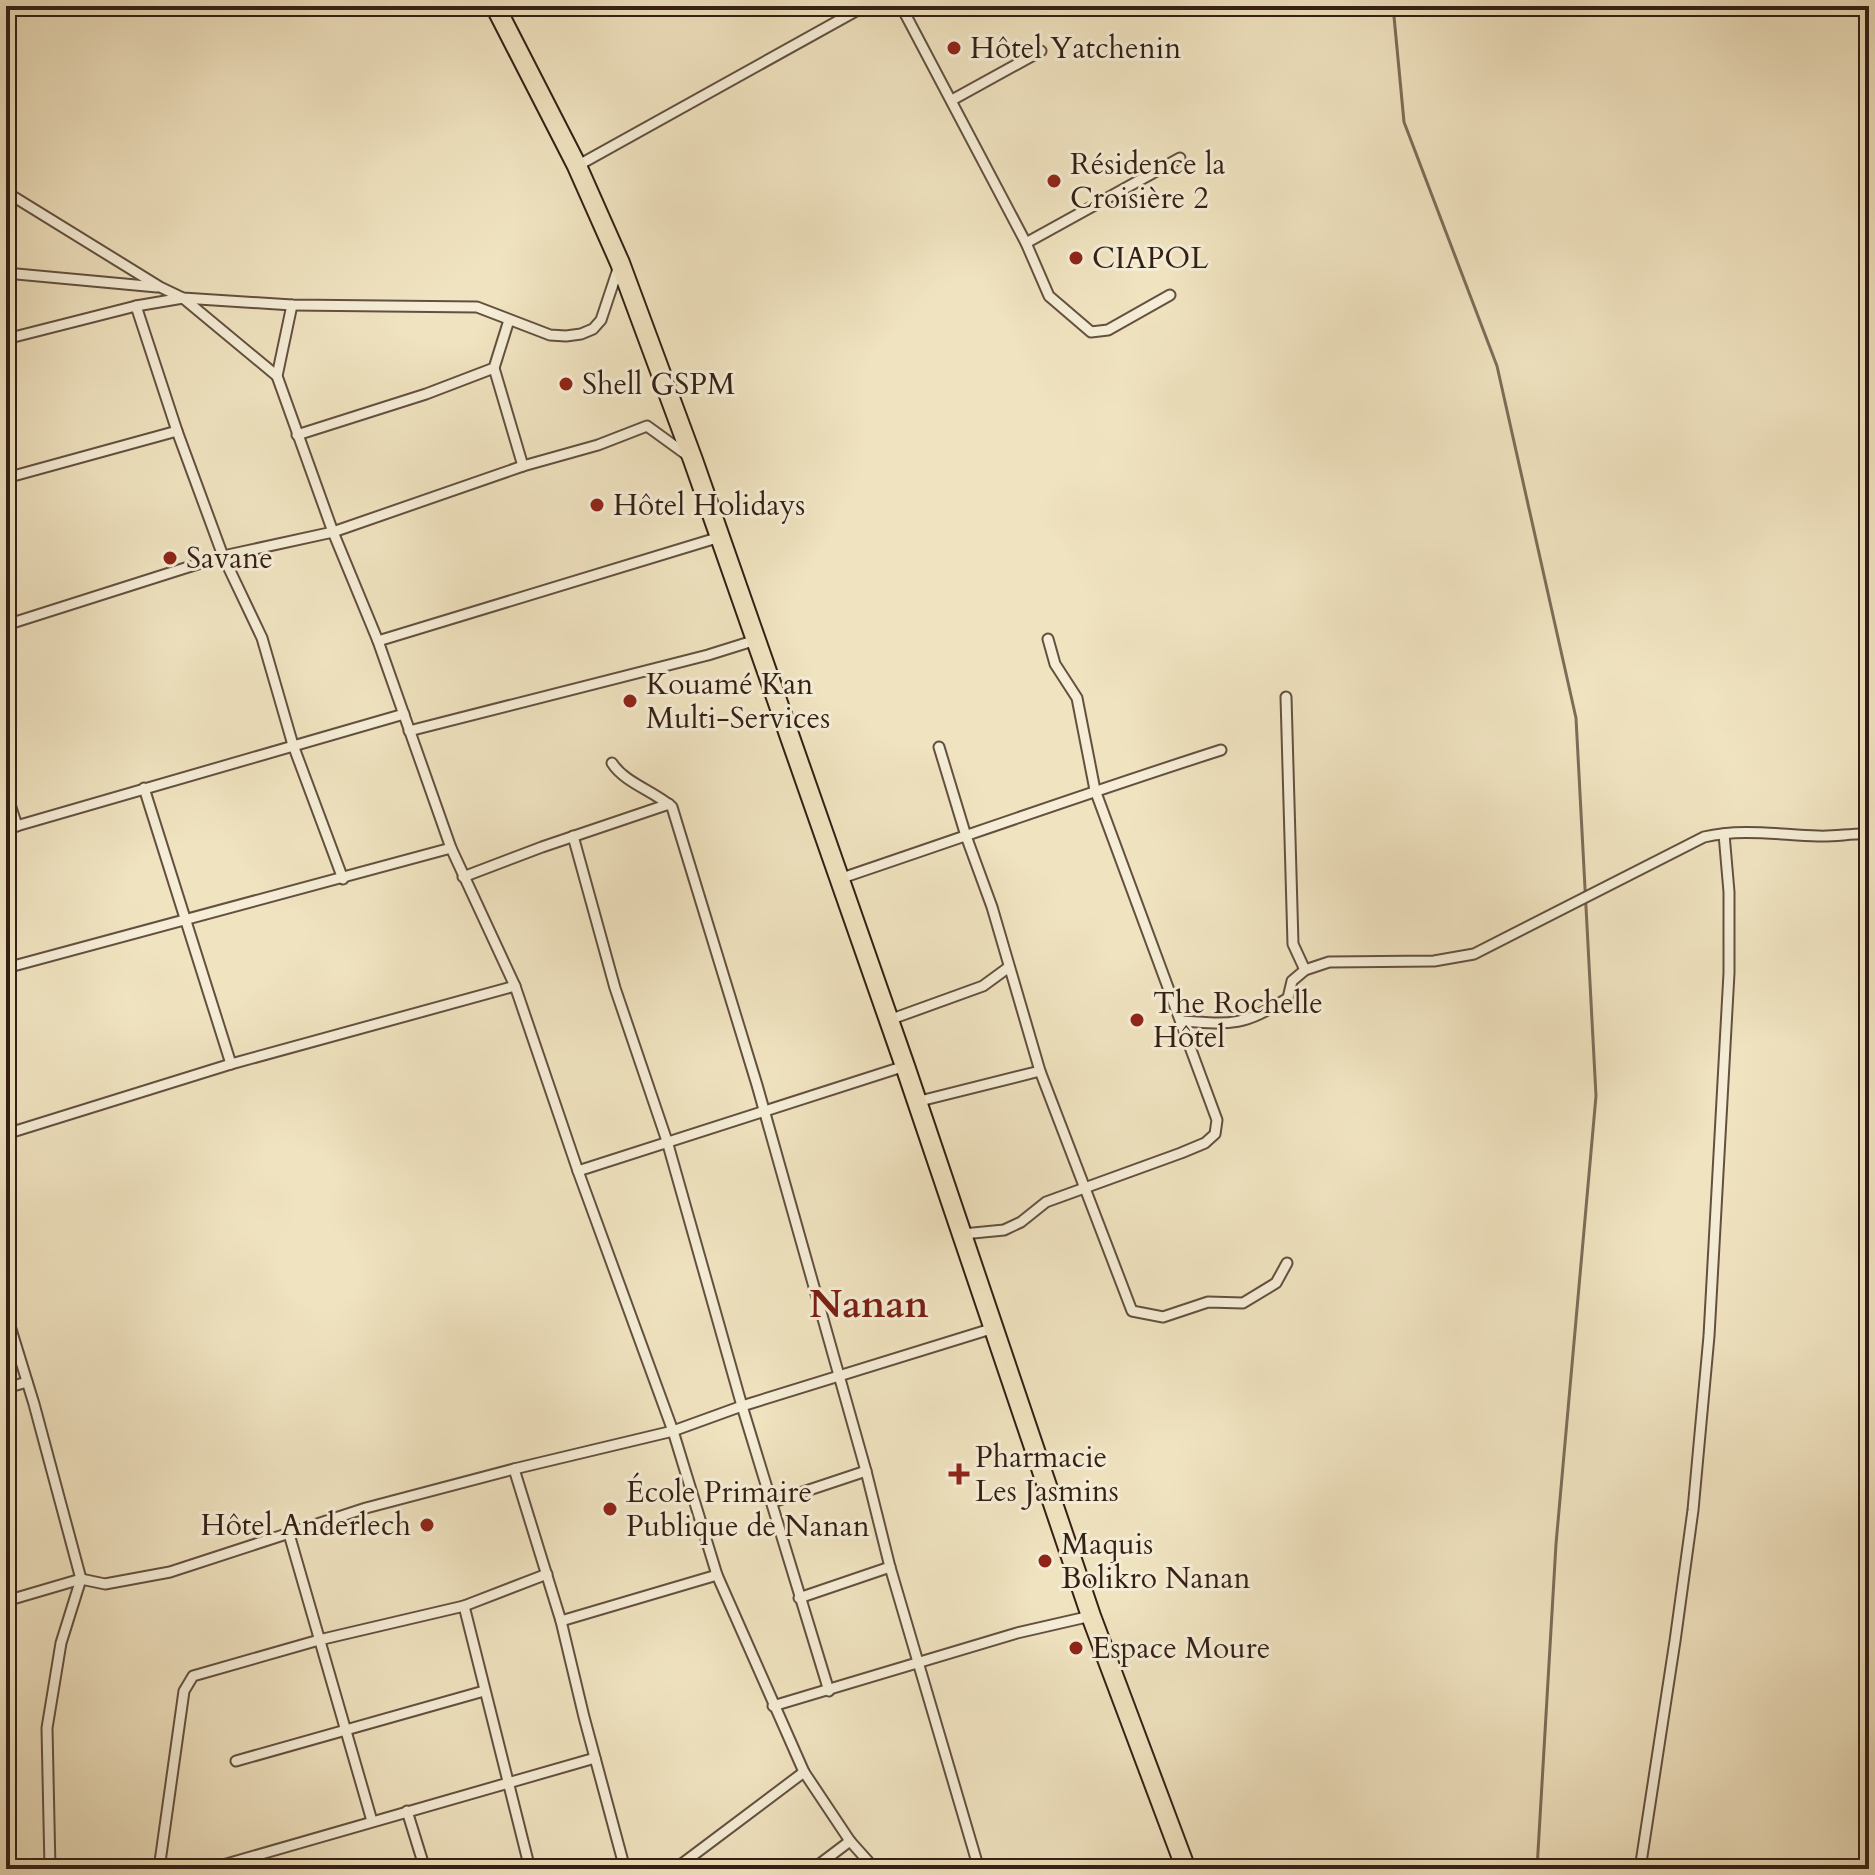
<svg xmlns="http://www.w3.org/2000/svg" width="1875" height="1875" font-family="Cardo,serif">
<rect width="100%" height="100%" fill="#f0e3c0"/>
<filter id="stains"><feTurbulence type="fractalNoise" baseFrequency=".0025" numOctaves="4"/><feColorMatrix values="0 0 0 0 .2 0 0 0 0 .09 0 0 0 0 .02 0 0 0 .5 -.17"/></filter>
<radialGradient id="worn" r=".72"><stop offset=".6" stop-color="#630" stop-opacity="0"/><stop offset="1" stop-color="#630" stop-opacity=".3"/></radialGradient>
<g fill="none" stroke-linecap="round" stroke-linejoin="round">
<path stroke="#7e6c59" stroke-width="3" d="M1393 6 1404 122 1497 366 1576 718 1596 1096 1556 1544 1537 1869"/>
<defs>
<g id="street">
<path d="M901 6 1026 243 1049 296 1091 332 1108 330 1170 295"/>
<path d="M952 100 1041 51"/>
<path d="M577 166 865 6"/>
<path d="M6 192 160 287 183 298 292 305 477 307 550 335 566 336 581 334 593 329 601 320 619 266"/>
<path d="M1026 243 1180 158"/>
<path d="M6 273 157 287"/>
<path d="M292 305 277 376 333 532 378 641 451 848 515 986 578 1171 673 1431 717 1575 804 1772 850 1841 875 1869"/>
<path d="M136 306 177 431 223 556 262 638 293 745 343 879"/>
<path d="M6 339 136 306 183 298 277 376"/>
<path d="M494 368 523 466"/>
<path d="M297 435 426 394 494 368 509 320"/>
<path d="M6 478 177 431"/>
<path d="M6 625 223 556 333 532 523 466 598 445 647 426 687 455"/>
<path d="M378 641 720 537"/>
<path d="M1286 697 1293 944 1305 970"/>
<path d="M409 731 708 655 756 640"/>
<path d="M939 747 966 836 992 907 1040 1071 1132 1311 1163 1317 1208 1302 1243 1303 1276 1283 1287 1263"/>
<path d="M612 763C625 783 652 790 672 807L757 1085 866 1471 890 1567 979 1869"/>
<path d="M144 788 231 1064"/>
<path d="M6 792 17 826"/>
<path d="M6 829 404 714"/>
<path d="M463 877 542 847 669 804"/>
<path d="M839 879C966 836 1093 791 1221 750"/>
<path d="M6 968 451 848"/>
<path d="M889 1020 983 986 1009 967"/>
<path d="M1182 1021C1233 1025 1243 1026 1288 998L1292 981 1305 970 1329 962 1434 961 1474 954 1704 837C1742 828 1780 835 1818 836 1835 837 1852 833 1869 834"/>
<path d="M916 1102 1040 1071"/>
<path d="M6 1134 231 1064 515 986"/>
<path d="M578 1171 905 1066"/>
<path d="M963 1234 1004 1230 1021 1222 1046 1202 1181 1153 1205 1143 1215 1134 1217 1120 1095 790 1077 698 1055 664 1048 639"/>
<path d="M6 1313 34 1404 81 1579 61 1643 47 1728 50 1869"/>
<path d="M6 1388 27 1382"/>
<path d="M514 1469 561 1621 584 1717 625 1869"/>
<path d="M773 1502 866 1471"/>
<path d="M289 1534 372 1821"/>
<path d="M799 1598 890 1567"/>
<path d="M6 1601 81 1579 105 1584 170 1572 366 1508 514 1469 673 1431 742 1406 667 1141 615 988 573 836"/>
<path d="M464 1606 530 1869"/>
<path d="M561 1621 717 1575"/>
<path d="M829 1691 742 1406 994 1328"/>
<path d="M773 1706 1017 1633 1091 1616"/>
<path d="M236 1761 484 1691"/>
<path d="M407 1811 425 1869"/>
<path d="M159 1869 184 1691 193 1676 319 1640 464 1606 547 1574"/>
<path d="M209 1869 595 1758"/>
<path d="M675 1869 804 1772"/>
<path d="M813 1869 850 1841"/>
<path d="M1640 1869 1675 1641 1693 1510 1709 1336 1729 973V892L1724 834"/>
</g>
<path id="highway" d="M495 6 577 166 620 263 693 460 905 1066 1091 1616 1186 1869"/>
</defs>
<use href="#street" stroke="#635040" stroke-width="13"/>
<use href="#highway" stroke="#341f15" stroke-width="22"/>
<use href="#street" stroke="#f5edd6" stroke-width="9"/>
<use href="#highway" stroke="#f0e3c0" stroke-width="18"/>
</g>
<g fill="#8f2418" stroke="#f5edd6" stroke-width="3">
<circle cx="954" cy="48" r="8"/>
<circle cx="1054" cy="181" r="8"/>
<circle cx="1076" cy="258" r="8"/>
<circle cx="566" cy="384" r="8"/>
<circle cx="597" cy="505" r="8"/>
<circle cx="170" cy="558" r="8"/>
<circle cx="630" cy="701" r="8"/>
<circle cx="1137" cy="1020" r="8"/>
<path d="M955 1462h8v8h8v8h-8v8h-8v-8h-8v-8h8z"/>
<circle cx="610" cy="1509" r="8"/>
<circle cx="427" cy="1525" r="8"/>
<circle cx="1045" cy="1561" r="8"/>
<circle cx="1076" cy="1648" r="8"/>
</g>
<g text-anchor="middle" stroke-width="6" stroke-linejoin="round" paint-order="stroke">
<g font-size="30" fill="#341f15" stroke="#f5edd6" text-anchor="start">
<text x="970" y="58">Hôtel Yatchenin</text>
<text x="1070" y="174">Résidence la<tspan x="1070" dy="34">Croisière 2</tspan></text>
<text x="1092" y="268">CIAPOL</text>
<text x="582" y="394">Shell GSPM</text>
<text x="613" y="515">Hôtel Holidays</text>
<text x="186" y="568">Savane</text>
<text x="646" y="694">Kouamé Kan<tspan x="646" dy="34">Multi-Services</tspan></text>
<text x="1153" y="1013">The Rochelle<tspan x="1153" dy="34">Hôtel</tspan></text>
<text x="975" y="1467">Pharmacie<tspan x="975" dy="34">Les Jasmins</tspan></text>
<text x="626" y="1502">École Primaire<tspan x="626" dy="34">Publique de Nanan</tspan></text>
<text x="411" y="1535" text-anchor="end">Hôtel Anderlech</text>
<text x="1061" y="1554">Maquis<tspan x="1061" dy="34">Bolikro Nanan</tspan></text>
<text x="1092" y="1658">Espace Moure</text>
</g>
<g font-size="38" font-weight="bold" fill="#7a1f14" stroke="#f5edd6">
<text x="869" y="1317">Nanan</text>
</g>
</g>
<rect width="1875" height="1875" fill="none" stroke="#f0e3c0" stroke-width="32"/>
<rect x="8" y="8" width="1859" height="1859" fill="none" stroke="#341f15" stroke-width="4"/>
<rect x="16" y="16" width="1843" height="1843" fill="none" stroke="#341f15" stroke-width="2"/>
<rect width="100%" height="100%" filter="url(#stains)"/>
<rect width="100%" height="100%" fill="url(#worn)"/>
</svg>
